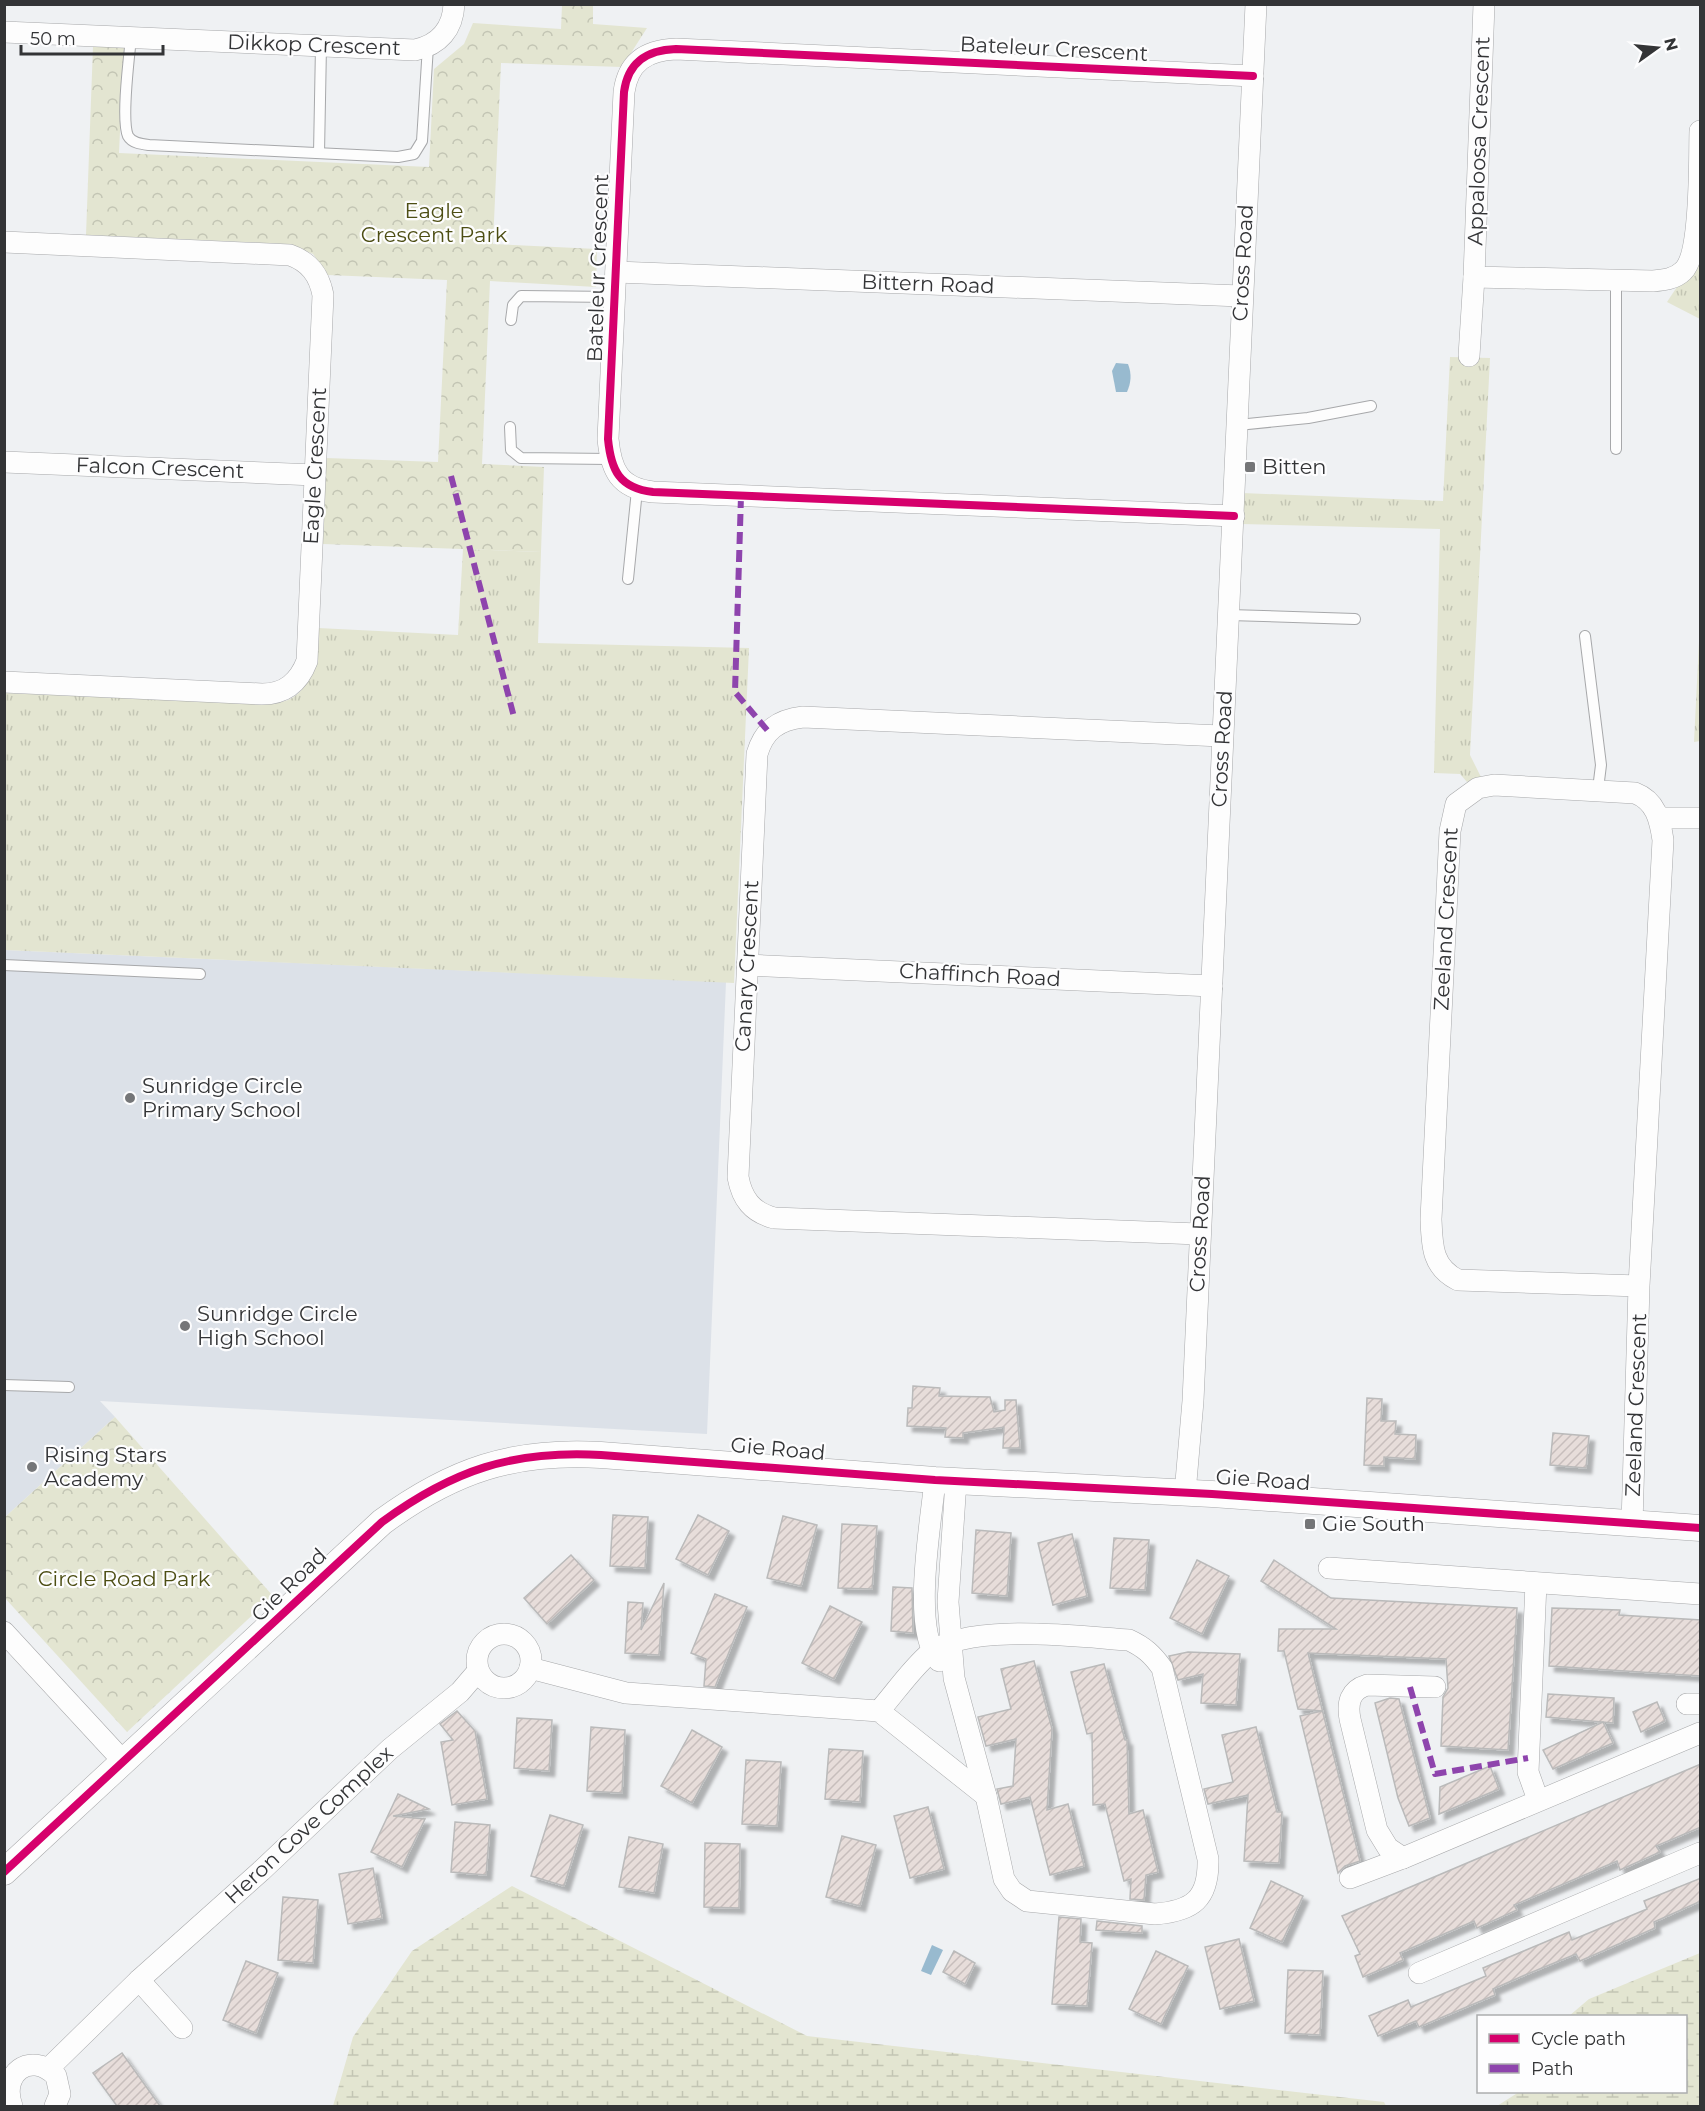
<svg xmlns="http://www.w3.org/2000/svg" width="1705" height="2111" font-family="Montserrat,sans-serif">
<defs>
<pattern id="grass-tufts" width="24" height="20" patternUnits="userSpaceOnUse" patternTransform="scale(1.5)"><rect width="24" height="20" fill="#e3e5d1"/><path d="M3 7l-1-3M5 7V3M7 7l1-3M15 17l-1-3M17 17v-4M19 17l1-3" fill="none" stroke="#c3c5b4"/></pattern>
<pattern id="wetland-marsh" width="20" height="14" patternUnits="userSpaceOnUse" patternTransform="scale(1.5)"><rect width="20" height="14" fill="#e3e5d1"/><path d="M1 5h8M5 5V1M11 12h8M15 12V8" fill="none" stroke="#c3c5b4"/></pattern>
<pattern id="park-crowns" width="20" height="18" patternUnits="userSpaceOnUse" patternTransform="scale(1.5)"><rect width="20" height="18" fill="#e3e5d1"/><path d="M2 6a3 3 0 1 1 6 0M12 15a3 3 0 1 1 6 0" fill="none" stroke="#c3c5b4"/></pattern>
<pattern id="building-hatch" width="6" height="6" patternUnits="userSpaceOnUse" patternTransform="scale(1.5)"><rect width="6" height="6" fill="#e7ddda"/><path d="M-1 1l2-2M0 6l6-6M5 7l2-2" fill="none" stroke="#c7bebc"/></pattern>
<filter id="shadow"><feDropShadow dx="5.5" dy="5.5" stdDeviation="1.5" flood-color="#0004"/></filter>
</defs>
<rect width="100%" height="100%" fill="#eff1f3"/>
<path fill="#dce1e8" d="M5 950 726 982 707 1434 100 1401 115 1417 5 1517Z"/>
<g fill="url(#grass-tufts)">
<path d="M1698 255H1700V319L1667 302Z"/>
<path d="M1450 357 1490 358 1470 755 1481 777 1467 782 1460 774 1434 773 1440 529 1241 524 1242 493 1443 501Z"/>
<path d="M463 549 541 552 538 643 749 648 734 983 5 950V693L263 704C313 705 314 666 318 628L458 635Z"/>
<path d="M1700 621V741L1694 742Z"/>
</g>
<g fill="url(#wetland-marsh)">
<path d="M512 1886 807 2036 1384 2102 1386 2106H333L353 2037 412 1951Z"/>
<path d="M1700 1953V2106H1497L1519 2092H1686V2016H1569L1589 1999Z"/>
</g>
<g fill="url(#park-crowns)">
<path d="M593 4V24L647 28 622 67 501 63 493 244 597 249 596 287 490 281 482 464 544 467 541 552 323 544 326 458 438 462 447 280 328 275 313 254 288 244 86 235 93 46H124L119 153 429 167 434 69 464 44 473 23 561 29 562 5Z"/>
<path d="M115 1417 273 1596 127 1732 4 1597 5 1517Z"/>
</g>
<g fill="#98bacf">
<path d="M1116 363 1128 364C1132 374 1131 383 1127 392H1116L1112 371Z"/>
<path d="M932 1945 943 1950 931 1975 921 1971Z"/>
</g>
<g fill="url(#building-hatch)" stroke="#bababa" stroke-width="1.5" filter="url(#shadow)">
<path d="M913 1386 940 1388 939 1396 990 1397 994 1412 1005 1410V1400H1016L1020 1448H1003L1004 1427 963 1433V1438L945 1437 946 1428 907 1426 908 1408H912Z"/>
<path d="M1367 1398 1382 1399 1381 1421H1396L1395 1434 1416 1435 1415 1459 1384 1457V1466L1364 1465Z"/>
<path d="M1553 1433 1589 1436 1586 1468 1550 1465Z"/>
<path d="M613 1515 648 1517 645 1568 610 1566Z"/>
<path d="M698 1515 729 1531 708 1575 676 1559Z"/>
<path d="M783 1516 817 1525 801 1586 767 1578Z"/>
<path d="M842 1524 877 1526 872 1589 838 1588Z"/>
<path d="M976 1530 1011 1533 1007 1596 972 1593Z"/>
<path d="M1072 1534 1087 1596 1053 1605 1038 1543Z"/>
<path d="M1114 1538 1149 1540 1145 1590 1110 1588Z"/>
<path d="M571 1555 594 1580 547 1624 524 1598Z"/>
<path d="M1197 1560 1229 1576 1202 1634 1170 1618Z"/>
<path d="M1274 1560 1331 1598 1517 1608 1508 1750 1441 1746 1443 1697 1448 1688 1446 1659 1308 1653 1360 1861 1345 1866 1338 1873 1300 1716 1322 1711 1298 1709 1284 1651H1278L1279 1629H1336L1261 1581Z"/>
<path d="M664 1583 659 1655 625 1653 628 1602 643 1603 641 1630Z"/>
<path d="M893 1587 912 1588 913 1633 891 1631Z"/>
<path d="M715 1594 747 1607 715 1687 704 1686 706 1659 691 1653Z"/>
<path d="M830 1606 862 1622 834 1679 802 1663Z"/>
<path d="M1552 1608 1620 1610 1619 1615 1701 1620V1676L1549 1666Z"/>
<path d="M1188 1652 1240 1654 1236 1705 1201 1703 1203 1674 1178 1680 1169 1656Z"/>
<path d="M1034 1661 1052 1729 1047 1810 1068 1804 1084 1866 1050 1875 1030 1797 1001 1804 997 1789 1013 1786 1016 1739 986 1746 978 1717 1011 1709 1001 1669Z"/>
<path d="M1104 1664 1125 1740H1127L1129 1814 1143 1810 1158 1872 1146 1875 1144 1900 1130 1899 1131 1879 1124 1881 1105 1804 1093 1805 1092 1733 1087 1734 1071 1672Z"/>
<path d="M1548 1694 1614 1698 1613 1723 1546 1717Z"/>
<path d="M1390 1698 1399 1699 1430 1818 1409 1826 1398 1798 1375 1703Z"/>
<path d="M1657 1702 1665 1721 1641 1732 1633 1712Z"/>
<path d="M457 1711 475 1731 487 1799 452 1805 441 1742 453 1740 440 1724Z"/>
<path d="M517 1718 552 1720 549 1771 514 1768Z"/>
<path d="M1603 1722 1613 1743 1553 1769 1543 1750Z"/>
<path d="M591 1727 625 1730 622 1793 587 1791Z"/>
<path d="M1256 1727 1277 1812H1282L1279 1863 1244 1861 1248 1795 1208 1804 1204 1789 1233 1782 1222 1735Z"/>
<path d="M692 1730 722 1747 692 1803 661 1786Z"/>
<path d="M829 1749 863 1751 860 1802 825 1799Z"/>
<path d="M746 1760 781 1762 777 1826 742 1824Z"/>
<path d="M1701 1764V1827L1656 1846 1660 1852 1620 1870 1617 1861 1514 1905 1517 1910 1477 1928 1474 1921 1400 1953 1403 1960 1363 1977 1355 1956 1360 1954 1342 1916Z"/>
<path d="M1490 1766 1499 1789 1439 1814 1440 1787Z"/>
<path d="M398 1794 429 1809 393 1816 425 1819 402 1867 371 1852Z"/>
<path d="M928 1807 944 1869 910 1878 894 1816Z"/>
<path d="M550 1815 583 1825 564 1886 531 1876Z"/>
<path d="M455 1822 490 1825 486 1875 451 1872Z"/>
<path d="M842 1836 876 1845 860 1906 826 1897Z"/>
<path d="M629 1837 663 1844 654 1893 619 1887Z"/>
<path d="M705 1843 740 1844 739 1908 704 1907Z"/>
<path d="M373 1868 382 1918 348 1924 339 1874Z"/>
<path d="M1701 1878V1901L1654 1922 1655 1928 1580 1961 1576 1954 1525 1975 1493 1989 1495 1995 1419 2027 1416 2021 1378 2036 1369 2016 1408 2000 1411 2007 1486 1976 1483 1968 1569 1932 1572 1940 1647 1909 1644 1901Z"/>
<path d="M1271 1881 1303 1896 1282 1942 1250 1928Z"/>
<path d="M283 1897 318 1900 313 1963 278 1960Z"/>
<path d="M1059 1917 1081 1919 1080 1942 1092 1943 1087 2006 1052 2004Z"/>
<path d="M1097 1921 1142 1926V1933L1096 1930Z"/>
<path d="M1239 1939 1254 2001 1220 2009 1205 1947Z"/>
<path d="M954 1951 975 1963 965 1984 943 1972Z"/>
<path d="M1156 1951 1188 1966 1161 2024 1129 2009Z"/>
<path d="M246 1961 278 1973 256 2033 223 2020Z"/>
<path d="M1288 1970 1323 1971 1320 2035 1285 2033Z"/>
<path d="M122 2053 160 2106H117L93 2073Z"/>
</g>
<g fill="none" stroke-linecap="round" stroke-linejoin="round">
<defs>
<g id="service">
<path d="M131 38C129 58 121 120 128 136 132 143 141 144 149 145L398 157 414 154 422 141 428 46"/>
<path d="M319 153 321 46"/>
<path d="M1616 282V449"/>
<path d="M511 320 513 305 521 296 615 297"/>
<path d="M1238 425 1308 418 1371 406"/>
<path d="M510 427 511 450 521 458 610 459"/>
<path d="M628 579 637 490"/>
<path d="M1229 615 1355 619"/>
<path d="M1585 636 1601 765 1598 789"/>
<path d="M4 965 200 974"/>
<path d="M4 1385 69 1387"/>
</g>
<g id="minor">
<path d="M1484 4 1474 277 1653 281C1664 280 1675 279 1683 271 1702 254 1699 159 1700 131"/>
<path d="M4 32 415 50C439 45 453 29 454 4"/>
<path d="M4 242 290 255C309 262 319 274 323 295L307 661C299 682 285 694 262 694L4 682"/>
<path d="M616 272 1241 296"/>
<path d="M1469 356 1474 277"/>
<path d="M4 462 315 475"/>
<path d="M1234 516 653 492C619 488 611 470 608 439L624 92C628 62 647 50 676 49L1253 76"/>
<path d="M1659 818H1700"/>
<path d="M747 965 1212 986"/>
<path d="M1199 1234 774 1218C752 1212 742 1199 738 1177L757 754C764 730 778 720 803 717L1221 736"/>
<path d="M935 1480C931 1523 911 1630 939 1661"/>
<path d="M1185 1493 1193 1401 1256 4"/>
<path d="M1632 1524 1639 1286 1663 840C1660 820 1656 801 1635 793L1494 785 1478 788 1456 804 1450 831 1431 1219C1432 1246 1432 1267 1458 1280L1639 1286"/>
<path d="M1329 1568 1700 1594"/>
<path d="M1536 1583 1528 1772 1538 1800"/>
<path d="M4 1632 123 1761"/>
<circle cx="504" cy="1661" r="27"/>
<path d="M530 1668 626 1693 879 1711 986 1796"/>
<path d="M1435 1687 1367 1685C1350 1690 1347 1703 1350 1719L1377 1830 1388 1848 1403 1858 1700 1733"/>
<path d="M1687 1704H1700"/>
<path d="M879 1711C895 1693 911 1669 930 1653 967 1622 1082 1637 1129 1640 1144 1647 1152 1654 1162 1668L1208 1859C1209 1899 1193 1911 1155 1914L1027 1901 1012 1891 1004 1879 986 1796 954 1678 948 1602 956 1481"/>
<path d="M1350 1878 1403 1858"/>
<path d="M1419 1973 1700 1853"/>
<path d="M139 1980 182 2028"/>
<path d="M49 2068 139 1980 261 1871 390 1749 460 1692 478 1671"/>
<path d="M12 2106C0 2074 30 2050 56 2076L60 2094 55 2106"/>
</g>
<path id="tertiary" d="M4 1872 382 1522C453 1470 513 1450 601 1455L935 1480 1212 1494 1700 1528"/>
</defs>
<use href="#service" stroke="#a7a8aa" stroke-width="12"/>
<use href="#minor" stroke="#a7a8aa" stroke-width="22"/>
<use href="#tertiary" stroke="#a7a8aa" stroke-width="27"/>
<use href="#service" stroke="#fdfdfd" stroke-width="10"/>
<use href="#minor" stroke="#fdfdfd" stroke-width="21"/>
<use href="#tertiary" stroke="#fdfdfd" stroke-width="26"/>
<g stroke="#8e44ad" stroke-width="6" stroke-dasharray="12 6" stroke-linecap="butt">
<path d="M451 476 514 717"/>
<path d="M741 496 735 692 768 731"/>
<path d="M1410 1687 1435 1774 1528 1758"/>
</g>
<defs>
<g id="cycleway">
<path d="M1234 516 653 492C619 488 611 470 608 439L624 92C628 62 647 50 676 49L1253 76"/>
<path d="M4 1872 382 1522C453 1470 513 1450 601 1455L935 1480 1212 1494 1700 1528"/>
</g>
</defs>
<use href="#cycleway" stroke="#fdfdfe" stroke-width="11"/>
<use href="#cycleway" stroke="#d6006c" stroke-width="8"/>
</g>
<g fill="#757678" stroke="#fdfdfe" stroke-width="2">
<rect x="1244" y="461" width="12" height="12" rx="3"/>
<circle cx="130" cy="1098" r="6"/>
<circle cx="185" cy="1326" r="6"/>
<circle cx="32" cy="1467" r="6"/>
<rect x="1304" y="1518" width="12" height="12" rx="3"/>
</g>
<g text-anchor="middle" stroke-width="4.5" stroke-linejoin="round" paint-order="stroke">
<g font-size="21" fill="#333436" stroke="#fdfdfe">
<text transform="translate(314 45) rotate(2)" y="7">Dikkop Crescent</text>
<text transform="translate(1054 49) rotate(3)" y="7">Bateleur Crescent</text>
<text transform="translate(1479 141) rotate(-88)" y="7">Appaloosa Crescent</text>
<text transform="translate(1243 263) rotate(-87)" y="7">Cross Road</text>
<text transform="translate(598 268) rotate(-88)" y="7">Bateleur Crescent</text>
<text transform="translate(928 284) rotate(2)" y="7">Bittern Road</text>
<text transform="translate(315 466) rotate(-87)" y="7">Eagle Crescent</text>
<text transform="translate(160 468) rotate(2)" y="7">Falcon Crescent</text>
<text transform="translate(1222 749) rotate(-87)" y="7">Cross Road</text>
<text transform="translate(1446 919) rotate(-87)" y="7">Zeeland Crescent</text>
<text transform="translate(747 966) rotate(-87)" y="7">Canary Crescent</text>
<text transform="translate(980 975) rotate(3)" y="7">Chaffinch Road</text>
<text transform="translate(1200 1234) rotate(-87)" y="7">Cross Road</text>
<text transform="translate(1636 1405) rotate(-88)" y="7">Zeeland Crescent</text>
<text transform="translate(778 1449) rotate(5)" y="7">Gie Road</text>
<text transform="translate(1263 1480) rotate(4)" y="7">Gie Road</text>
<text transform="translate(289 1585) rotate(-44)" y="7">Gie Road</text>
<text transform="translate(309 1825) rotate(-43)" y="7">Heron Cove Complex</text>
</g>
<g font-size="21" fill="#4d4e14" stroke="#fdfdfe">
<text x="434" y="218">Eagle<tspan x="434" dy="24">Crescent Park</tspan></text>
<text x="124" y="1586">Circle Road Park</text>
</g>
<g font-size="21" fill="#333436" stroke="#fdfdfe" text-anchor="start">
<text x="1262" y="474">Bitten</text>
<text x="142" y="1093">Sunridge Circle<tspan x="142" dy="24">Primary School</tspan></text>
<text x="197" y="1321">Sunridge Circle<tspan x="197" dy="24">High School</tspan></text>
<text x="44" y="1462">Rising Stars<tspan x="44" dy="24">Academy</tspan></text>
<text x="1322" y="1531">Gie South</text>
</g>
</g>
<rect width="1705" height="2111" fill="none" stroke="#333436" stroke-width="12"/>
<rect x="1477" y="2015" width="210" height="78" fill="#fdfdfe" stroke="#acadae" stroke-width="1.5"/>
<rect x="1489" y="2034" width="30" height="9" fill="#d6006c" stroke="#acadae" stroke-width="1.5"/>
<text x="1531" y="2045" font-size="18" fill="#333436">Cycle path</text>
<rect x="1489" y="2064" width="30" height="9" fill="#8e44ad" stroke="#acadae" stroke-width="1.5"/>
<text x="1531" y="2075" font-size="18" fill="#333436">Path</text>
<g transform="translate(1657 48) rotate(75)" stroke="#fdfdfe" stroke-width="4.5" paint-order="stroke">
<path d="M0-4.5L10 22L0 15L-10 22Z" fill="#333436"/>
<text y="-9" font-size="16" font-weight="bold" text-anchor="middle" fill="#333436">N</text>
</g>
<path d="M21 45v9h142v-9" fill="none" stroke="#333436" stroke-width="3"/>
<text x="30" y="45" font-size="18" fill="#333436" stroke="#fdfdfe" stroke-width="4.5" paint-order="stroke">50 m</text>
</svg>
